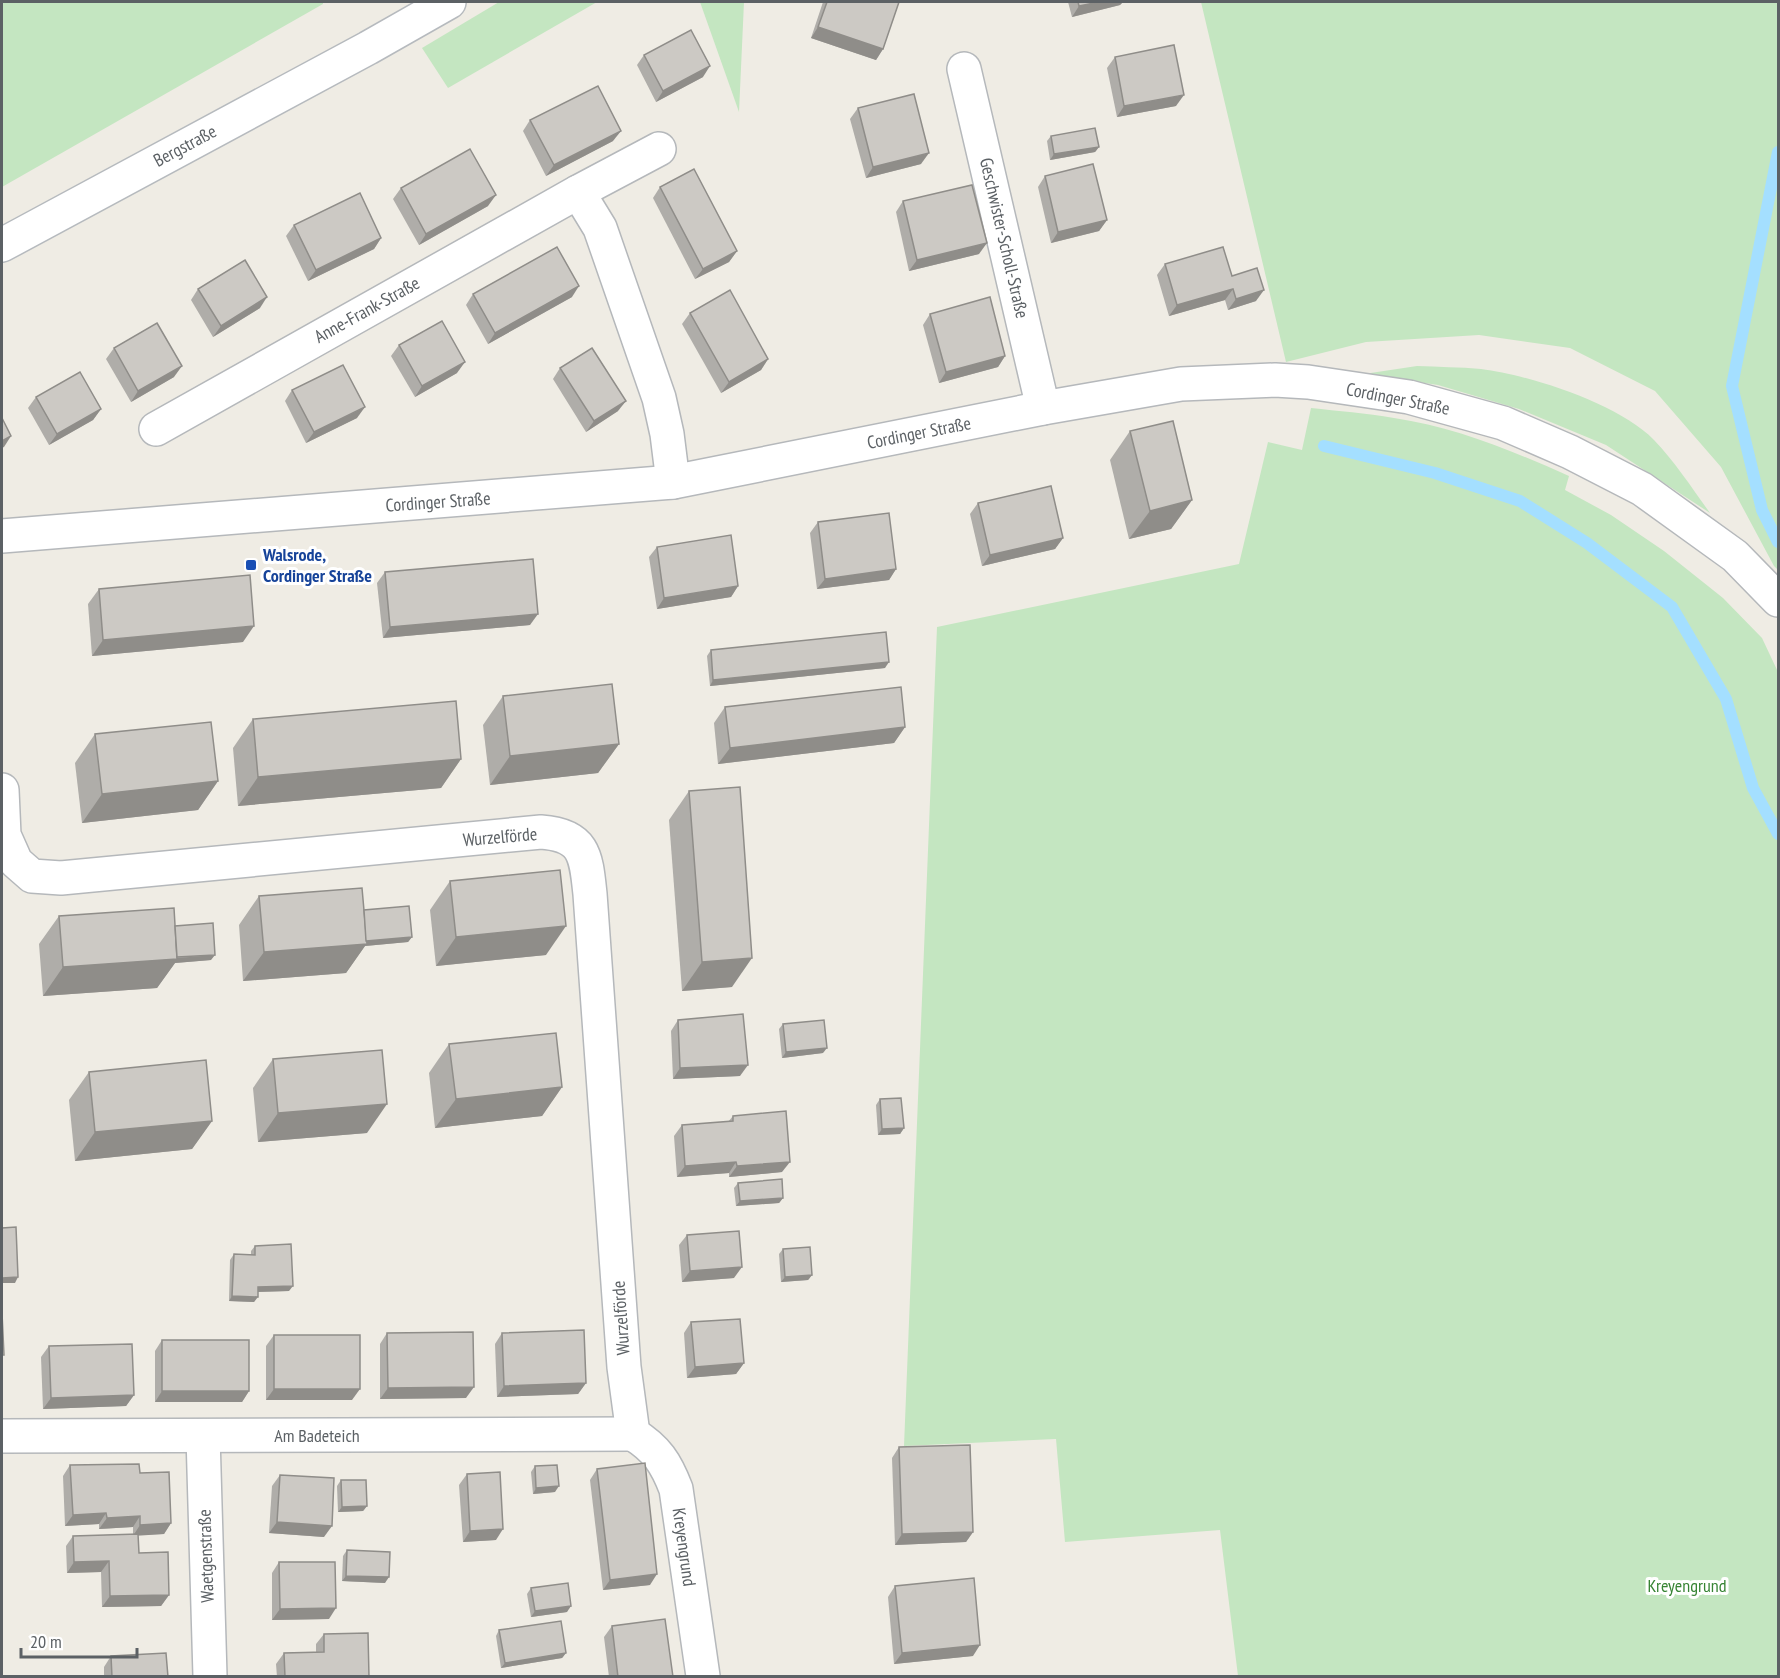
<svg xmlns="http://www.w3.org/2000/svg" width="1780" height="1678" font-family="'PT Sans Narrow',sans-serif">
<rect width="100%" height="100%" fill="#efece4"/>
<g fill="#c4e6c1">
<path d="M2 2H323V4L2 187Z"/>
<path d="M499 2H597L448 88 422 48Z"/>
<path d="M700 2H744L739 112Z"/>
<path d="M1201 2H1778V570L1774 566 1721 467 1655 391 1570 348 1479 335 1366 342 1286 362Z"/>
<path d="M1417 366C1438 367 1460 367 1481 369 1530 375 1619 404 1654 440 1675 462 1692 488 1710 513L1606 445 1519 409 1438 385 1364 374Z"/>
<path d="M1311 408C1338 411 1366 413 1394 418 1455 427 1513 451 1569 476L1565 490 1611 515 1664 551 1723 598 1762 638 1778 672V1676H1238L1220 1530 1065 1542 1056 1439 904 1446 937 627 1239 564 1268 442 1302 450Z"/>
</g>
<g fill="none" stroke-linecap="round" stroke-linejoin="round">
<g stroke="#a4dfff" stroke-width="12">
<path d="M1778 152 1732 386 1762 510 1778 542"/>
<path d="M1324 446 1435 473 1520 501 1587 543 1672 607 1726 699 1753 788 1778 834"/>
</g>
<defs>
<g id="street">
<path d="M964 69 1043 408"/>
<path d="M578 192 600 228 659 398 667 434 673 482"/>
<path d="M156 429 578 192 659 149"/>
<path d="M2 536 673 482 1043 408 1181 384 1275 380 1308 382 1409 397 1503 423 1570 452 1642 489 1735 556 1778 600"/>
<path d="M2 790 4 835 16 862 32 876 61 878 541 832C585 835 586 856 590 894L624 1367 633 1434"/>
<path d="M633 1434C657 1449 666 1463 676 1489L703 1676"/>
<path d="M2 1436 633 1434"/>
<path d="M203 1436 210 1676"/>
</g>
<path id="secondary" d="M2 245 368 48 449 2"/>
</defs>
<use href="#street" stroke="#b5b8bb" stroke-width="36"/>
<use href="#secondary" stroke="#b6babe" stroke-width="36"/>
<use href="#street" stroke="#fff" stroke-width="33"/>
<use href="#secondary" stroke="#fff" stroke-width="33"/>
</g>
<g fill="#afada9">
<path d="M823 2H899L883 49 876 60 811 38Z"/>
<path d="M1068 2H1123L1120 5 1072 17Z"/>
<path d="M644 55 703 77 656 102 637 65Z"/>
<path d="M1115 57 1176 106 1117 117 1107 68Z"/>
<path d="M858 108 921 164 866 178 850 119Z"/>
<path d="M530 120 613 141 546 176 523 131Z"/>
<path d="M1051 136 1099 147 1095 152 1050 160 1047 141Z"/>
<path d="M1045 176 1107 220 1099 231 1051 243 1038 187Z"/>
<path d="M660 187 737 251 729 262 695 279 653 198Z"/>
<path d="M401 188 488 206 419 245 393 199Z"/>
<path d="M903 201 979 254 909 271 896 212Z"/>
<path d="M294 225 381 238 374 249 308 281 286 236Z"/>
<path d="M1165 264 1232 276 1256 301 1228 310 1225 300 1169 316 1157 275Z"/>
<path d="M198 289 260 308 213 337 191 300Z"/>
<path d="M473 294 572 297 488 344 466 305Z"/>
<path d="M690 313 768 359 761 370 721 393 682 324Z"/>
<path d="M930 314 1005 356 998 367 939 383 923 325Z"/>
<path d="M399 345 457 373 415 397 391 356Z"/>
<path d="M114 348 174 377 131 402 106 359Z"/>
<path d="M560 368 618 411 586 432 553 379Z"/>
<path d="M292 390 357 418 306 443 285 401Z"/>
<path d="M36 397 101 409 93 420 49 445 28 408Z"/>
<path d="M1130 431 1192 500 1171 529 1129 539 1110 460Z"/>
<path d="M978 503 1063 538 1055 549 982 566 970 514Z"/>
<path d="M818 522 896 569 889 580 817 589 810 533Z"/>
<path d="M657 547 738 586 731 597 657 609 649 557Z"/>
<path d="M385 572 530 625 383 638 377 583Z"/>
<path d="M99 589 243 642 92 656 88 604Z"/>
<path d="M711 650 885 668 710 686 707 656Z"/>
<path d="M503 696 619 744 598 773 490 785 483 725Z"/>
<path d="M725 707 905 727 894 743 718 764 714 723Z"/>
<path d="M253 719 461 759 441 788 238 806 233 748Z"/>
<path d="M95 734 218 781 198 810 82 823 75 763Z"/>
<path d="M689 791 732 987 682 991 669 820Z"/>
<path d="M450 881 546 955 436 966 430 910Z"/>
<path d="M259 896 364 910 412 937 408 942 365 946 346 973 243 981 239 925Z"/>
<path d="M59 916 175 926 211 960 175 963 157 988 43 996 39 944Z"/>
<path d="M678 1020 740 1076 673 1079 671 1031Z"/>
<path d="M783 1024 823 1053 782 1058 779 1029Z"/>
<path d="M449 1044 562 1087 542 1116 435 1128 429 1073Z"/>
<path d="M273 1059 367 1133 258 1142 253 1088Z"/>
<path d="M89 1072 212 1121 192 1149 75 1161 69 1100Z"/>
<path d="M880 1099 904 1128 900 1134 878 1135 876 1105Z"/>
<path d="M733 1116 782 1172 729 1177V1173L677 1177 674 1136 682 1125 728 1122Z"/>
<path d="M738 1183 783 1198 779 1203 736 1206 734 1188Z"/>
<path d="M687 1235 734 1278 682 1282 679 1245Z"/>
<path d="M255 1246 289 1291 258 1292 254 1302 229 1301 230 1260 234 1254 251 1255V1251Z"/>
<path d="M783 1249 812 1275 808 1280 781 1282 779 1254Z"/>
<path d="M691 1322 744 1363 736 1374 687 1378 684 1333Z"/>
<path d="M387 1333 466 1398 380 1399V1344Z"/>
<path d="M502 1333 586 1383 578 1394 497 1397 495 1344Z"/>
<path d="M274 1335 352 1400H266V1346Z"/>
<path d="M162 1340 249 1391 242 1402H155V1351Z"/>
<path d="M49 1346 134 1395 126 1406 43 1409 41 1357Z"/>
<path d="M899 1447 973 1532 966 1542 895 1545 892 1458Z"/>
<path d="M70 1465 140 1473 171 1523 164 1534 138 1535 139 1553 169 1595 161 1606 102 1607 101 1572 67 1573 66 1546 73 1536 133 1534V1527L99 1529V1524L65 1526 63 1476Z"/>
<path d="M535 1466 555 1492 533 1494 531 1472Z"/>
<path d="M597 1469 650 1585 603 1590 590 1480Z"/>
<path d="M467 1474 496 1540 463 1542 459 1485Z"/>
<path d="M280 1475 324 1537 269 1533 272 1486Z"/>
<path d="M341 1480 367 1506 363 1511 338 1512 337 1486Z"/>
<path d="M347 1550 385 1583 342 1581 343 1556Z"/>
<path d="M279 1562 329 1619 272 1620V1573Z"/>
<path d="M895 1586 973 1656 894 1664 888 1597Z"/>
<path d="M531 1588 567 1612 531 1617 527 1594Z"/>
<path d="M612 1626 673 1677H609L604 1637Z"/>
<path d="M499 1630 566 1653 562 1658 501 1668 496 1636Z"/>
<path d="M324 1634 369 1677H277L276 1664 284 1653 316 1652V1644Z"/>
<path d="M111 1656 168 1677H104V1667Z"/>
</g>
<g fill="#8f8d89">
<path d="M1099 2H1123L1120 5 1072 17 1079 6Z"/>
<path d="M818 27 883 49 876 60 811 38Z"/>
<path d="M710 66 703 77 656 102 663 91Z"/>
<path d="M1184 95 1176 106 1117 117 1124 106Z"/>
<path d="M621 131 613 141 546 176 554 165Z"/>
<path d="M1099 147 1095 152 1050 160 1054 154Z"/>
<path d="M929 153 921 164 866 178 873 167Z"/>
<path d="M496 195 488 206 419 245 426 234Z"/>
<path d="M1107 220 1099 231 1051 243 1058 232Z"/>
<path d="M381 238 374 249 308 281 316 270Z"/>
<path d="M987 243 979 254 909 271 917 260Z"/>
<path d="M737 251 729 262 695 279 703 269Z"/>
<path d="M579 286 572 297 488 344 495 333Z"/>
<path d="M1233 289 1225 300 1169 316 1177 305Z"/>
<path d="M1264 290 1256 301 1228 310 1236 299Z"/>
<path d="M267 297 260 308 213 337 221 326Z"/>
<path d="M1005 356 998 367 939 383 946 372Z"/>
<path d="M768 359 761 370 721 393 729 382Z"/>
<path d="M465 362 457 373 415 397 422 386Z"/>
<path d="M182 366 174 377 131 402 138 391Z"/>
<path d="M626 401 618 411 586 432 594 421Z"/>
<path d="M365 407 357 418 306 443 314 432Z"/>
<path d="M101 409 93 420 49 445 57 434Z"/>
<path d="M11 436 4 447 2 448V441Z"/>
<path d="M1192 500 1171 529 1129 539 1150 511Z"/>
<path d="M1063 538 1055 549 982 566 990 555Z"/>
<path d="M896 569 889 580 817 589 825 579Z"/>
<path d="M738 586 731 597 657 609 664 598Z"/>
<path d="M538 614 530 625 383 638 390 627Z"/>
<path d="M254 626 243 642 92 656 103 640Z"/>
<path d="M889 662 885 668 710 686 713 680Z"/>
<path d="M905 727 894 743 718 764 730 748Z"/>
<path d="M619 744 598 773 490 785 510 756Z"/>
<path d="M461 759 441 788 238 806 258 777Z"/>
<path d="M218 781 198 810 82 823 102 794Z"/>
<path d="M566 926 546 955 436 966 456 937Z"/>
<path d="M412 937 408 942 365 946 346 973 243 981 264 952 360 941Z"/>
<path d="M215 955 211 960 175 963 157 988 43 996 63 967Z"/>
<path d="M752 958 732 987 682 991 702 962Z"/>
<path d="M827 1048 823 1053 782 1058 786 1052Z"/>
<path d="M748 1065 740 1076 673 1079 680 1068Z"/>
<path d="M562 1087 542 1116 435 1128 456 1099Z"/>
<path d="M387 1104 367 1133 258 1142 278 1113Z"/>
<path d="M212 1121 192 1149 75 1161 95 1132Z"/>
<path d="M904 1128 900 1134 878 1135 882 1129Z"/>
<path d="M736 1162 729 1173 677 1177 685 1166Z"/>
<path d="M790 1162 782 1172 729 1177 737 1166Z"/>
<path d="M783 1198 779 1203 736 1206 740 1201Z"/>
<path d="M742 1267 734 1278 682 1282 690 1271Z"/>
<path d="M812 1275 808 1280 781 1282 785 1277Z"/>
<path d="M18 1277 15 1283H2V1278Z"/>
<path d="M293 1286 289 1291 254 1292 258 1287Z"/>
<path d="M232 1296 258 1297 254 1302 229 1301Z"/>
<path d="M744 1363 736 1374 687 1378 695 1367Z"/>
<path d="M586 1383 578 1394 497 1397 504 1386Z"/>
<path d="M474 1387 466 1398 380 1399 388 1388Z"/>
<path d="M274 1389H360L352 1400H266Z"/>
<path d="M162 1391H249L242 1402H155Z"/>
<path d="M134 1395 126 1406 43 1409 51 1398Z"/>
<path d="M559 1486 555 1492 533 1494 536 1488Z"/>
<path d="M367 1506 363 1511 338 1512 342 1507Z"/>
<path d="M106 1513 99 1524 65 1526 73 1515Z"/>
<path d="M140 1516 133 1527 99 1529 107 1518Z"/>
<path d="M277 1522 332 1526 324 1537 269 1533Z"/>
<path d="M171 1523 164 1534 133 1536 140 1525Z"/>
<path d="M503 1529 496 1540 463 1542 470 1531Z"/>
<path d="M973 1532 966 1542 895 1545 902 1534Z"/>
<path d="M109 1561 101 1572 67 1573 74 1562Z"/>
<path d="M657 1574 650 1585 603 1590 610 1580Z"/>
<path d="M346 1576 389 1577 385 1583 342 1581Z"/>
<path d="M169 1595 161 1606 102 1607 110 1596Z"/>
<path d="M571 1606 567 1612 531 1617 535 1611Z"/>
<path d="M336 1608 329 1619 272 1620 280 1609Z"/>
<path d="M980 1645 973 1656 894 1664 902 1653Z"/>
<path d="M566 1653 562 1658 501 1668 505 1663Z"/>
</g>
<g fill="#ccc9c4" stroke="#8f8d89" stroke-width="1.5">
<path d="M827 2H899L883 49 818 27Z"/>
<path d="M1078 2H1099L1079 6Z"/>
<path d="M691 30 710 66 663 91 644 55Z"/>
<path d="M1174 45 1184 95 1124 106 1115 57Z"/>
<path d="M598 86 621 131 554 165 530 120Z"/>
<path d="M914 94 929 153 873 167 858 108Z"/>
<path d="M1095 128 1099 147 1054 154 1051 136Z"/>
<path d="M470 149 496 195 426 234 401 188Z"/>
<path d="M1093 164 1107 220 1058 232 1045 176Z"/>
<path d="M694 169 737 251 703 269 660 187Z"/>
<path d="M972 185 987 243 917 260 903 201Z"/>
<path d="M360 193 381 238 316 270 294 225Z"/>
<path d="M557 247 579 286 495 333 473 294Z"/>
<path d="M1223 247 1232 276 1257 268 1264 290 1236 299 1233 289 1177 305 1165 264Z"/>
<path d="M245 260 267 297 221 326 198 289Z"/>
<path d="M730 290 768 359 729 382 690 313Z"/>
<path d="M990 297 1005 356 946 372 930 314Z"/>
<path d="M442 321 465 362 422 386 399 345Z"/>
<path d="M157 323 182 366 138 391 114 348Z"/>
<path d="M592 348 626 401 594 421 560 368Z"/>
<path d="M343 365 365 407 314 432 292 390Z"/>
<path d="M80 372 101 409 57 434 36 397Z"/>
<path d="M2 418 11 436 2 441Z"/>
<path d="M1173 421 1192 500 1150 511 1130 431Z"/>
<path d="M1051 486 1063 538 990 555 978 503Z"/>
<path d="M889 513 896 569 825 579 818 522Z"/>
<path d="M731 535 738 586 664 598 657 547Z"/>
<path d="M533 559 538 614 390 627 385 572Z"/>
<path d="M250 575 254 626 103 640 99 589Z"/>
<path d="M886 632 889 662 713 680 711 650Z"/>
<path d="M612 684 619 744 510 756 503 696Z"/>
<path d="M901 687 905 727 730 748 725 707Z"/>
<path d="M456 701 461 759 258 777 253 719Z"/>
<path d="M211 722 218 781 102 794 95 734Z"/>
<path d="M740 787 752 958 702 962 689 791Z"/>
<path d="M560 870 566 926 456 937 450 881Z"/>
<path d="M362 888 367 944 264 952 259 896Z"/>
<path d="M409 906 412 937 366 941 364 910Z"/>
<path d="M174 908 177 959 63 967 59 916Z"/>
<path d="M213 923 215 955 177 957 175 926Z"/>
<path d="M743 1014 748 1065 680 1068 678 1020Z"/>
<path d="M824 1020 827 1048 786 1052 783 1024Z"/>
<path d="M556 1033 562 1087 456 1099 449 1044Z"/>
<path d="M382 1050 387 1104 278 1113 273 1059Z"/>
<path d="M206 1060 212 1121 95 1132 89 1072Z"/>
<path d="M901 1098 904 1128 882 1129 880 1099Z"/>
<path d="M786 1111 790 1162 737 1166 736 1162 685 1166 682 1125 733 1121V1116Z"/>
<path d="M782 1179 783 1198 740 1201 738 1183Z"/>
<path d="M16 1227 18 1277 2 1278V1228Z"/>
<path d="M739 1231 742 1267 690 1271 687 1235Z"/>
<path d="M291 1244 293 1286 258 1287V1297L232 1296 234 1254 255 1255V1246Z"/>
<path d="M810 1247 812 1275 785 1277 783 1249Z"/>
<path d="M2 1313 4 1355H2Z"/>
<path d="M740 1319 744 1363 695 1367 691 1322Z"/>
<path d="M584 1330 586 1383 504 1386 502 1333Z"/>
<path d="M473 1332 474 1387 388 1388 387 1333Z"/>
<rect x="274" y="1335" width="86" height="54"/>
<rect x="162" y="1340" width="87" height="51"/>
<path d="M132 1344 134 1395 51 1398 49 1346Z"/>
<path d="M970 1445 973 1532 902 1534 899 1447Z"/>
<path d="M645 1463 657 1574 610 1580 597 1469Z"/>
<path d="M139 1464 140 1473 169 1472 171 1523 140 1525V1516L107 1518 106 1513 73 1515 70 1465Z"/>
<path d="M557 1465 559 1486 536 1488 535 1466Z"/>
<path d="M500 1472 503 1529 470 1531 467 1474Z"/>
<path d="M280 1475 334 1478 332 1526 277 1522Z"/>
<path d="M341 1480H366L367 1506 342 1507Z"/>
<path d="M138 1534 139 1553 168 1552 169 1595 110 1596 109 1561 74 1562 73 1536Z"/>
<path d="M347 1550 390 1552 389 1577 346 1576Z"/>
<path d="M279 1562H335L336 1608 280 1609Z"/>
<path d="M974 1578 980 1645 902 1653 895 1586Z"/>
<path d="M568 1583 571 1606 535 1611 531 1588Z"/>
<path d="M665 1619 673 1677H618L612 1626Z"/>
<path d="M561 1621 566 1653 505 1663 499 1630Z"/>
<path d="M368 1633 369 1677H285L284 1653 324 1652V1634Z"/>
<path d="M166 1653 168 1677H112L111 1656Z"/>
</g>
<rect fill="#1a4fb4" stroke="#fff" stroke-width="2" x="245" y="559" width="12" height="12" rx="3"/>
<g text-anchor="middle" stroke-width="6" stroke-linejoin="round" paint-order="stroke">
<g font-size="18" fill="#5c6165" stroke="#fff">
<text transform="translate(185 146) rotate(-28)" y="6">Bergstraße</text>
<text transform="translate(1004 238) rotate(77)" y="6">Geschwister-Scholl-Straße</text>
<text transform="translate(367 310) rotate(-29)" y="6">Anne-Frank-Straße</text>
<text transform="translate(1398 399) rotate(11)" y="6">Cordinger Straße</text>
<text transform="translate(919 433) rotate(-11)" y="6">Cordinger Straße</text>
<text transform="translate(438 502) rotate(-4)" y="6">Cordinger Straße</text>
<text transform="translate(500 837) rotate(-5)" y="6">Wurzelförde</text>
<text transform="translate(621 1318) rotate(-94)" y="6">Wurzelförde</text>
<text x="317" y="1442">Am Badeteich</text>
<text transform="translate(684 1547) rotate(82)" y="6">Kreyengrund</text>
<text transform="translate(206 1556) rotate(-92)" y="6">Waetgenstraße</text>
</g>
<g font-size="18" font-weight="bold" fill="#164399" stroke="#fff" text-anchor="start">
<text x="263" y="561">Walsrode,<tspan x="263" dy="21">Cordinger Straße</tspan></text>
</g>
<g font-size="18" fill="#378434" stroke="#fff">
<text x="1687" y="1592">Kreyengrund</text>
</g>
</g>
<rect width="1780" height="1678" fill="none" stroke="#5c6165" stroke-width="6"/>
<path d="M21 1648v9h116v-9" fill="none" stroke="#5c6165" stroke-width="3"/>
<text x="30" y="1648" font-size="18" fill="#5c6165" stroke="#ffffff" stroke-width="4.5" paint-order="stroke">20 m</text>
</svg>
